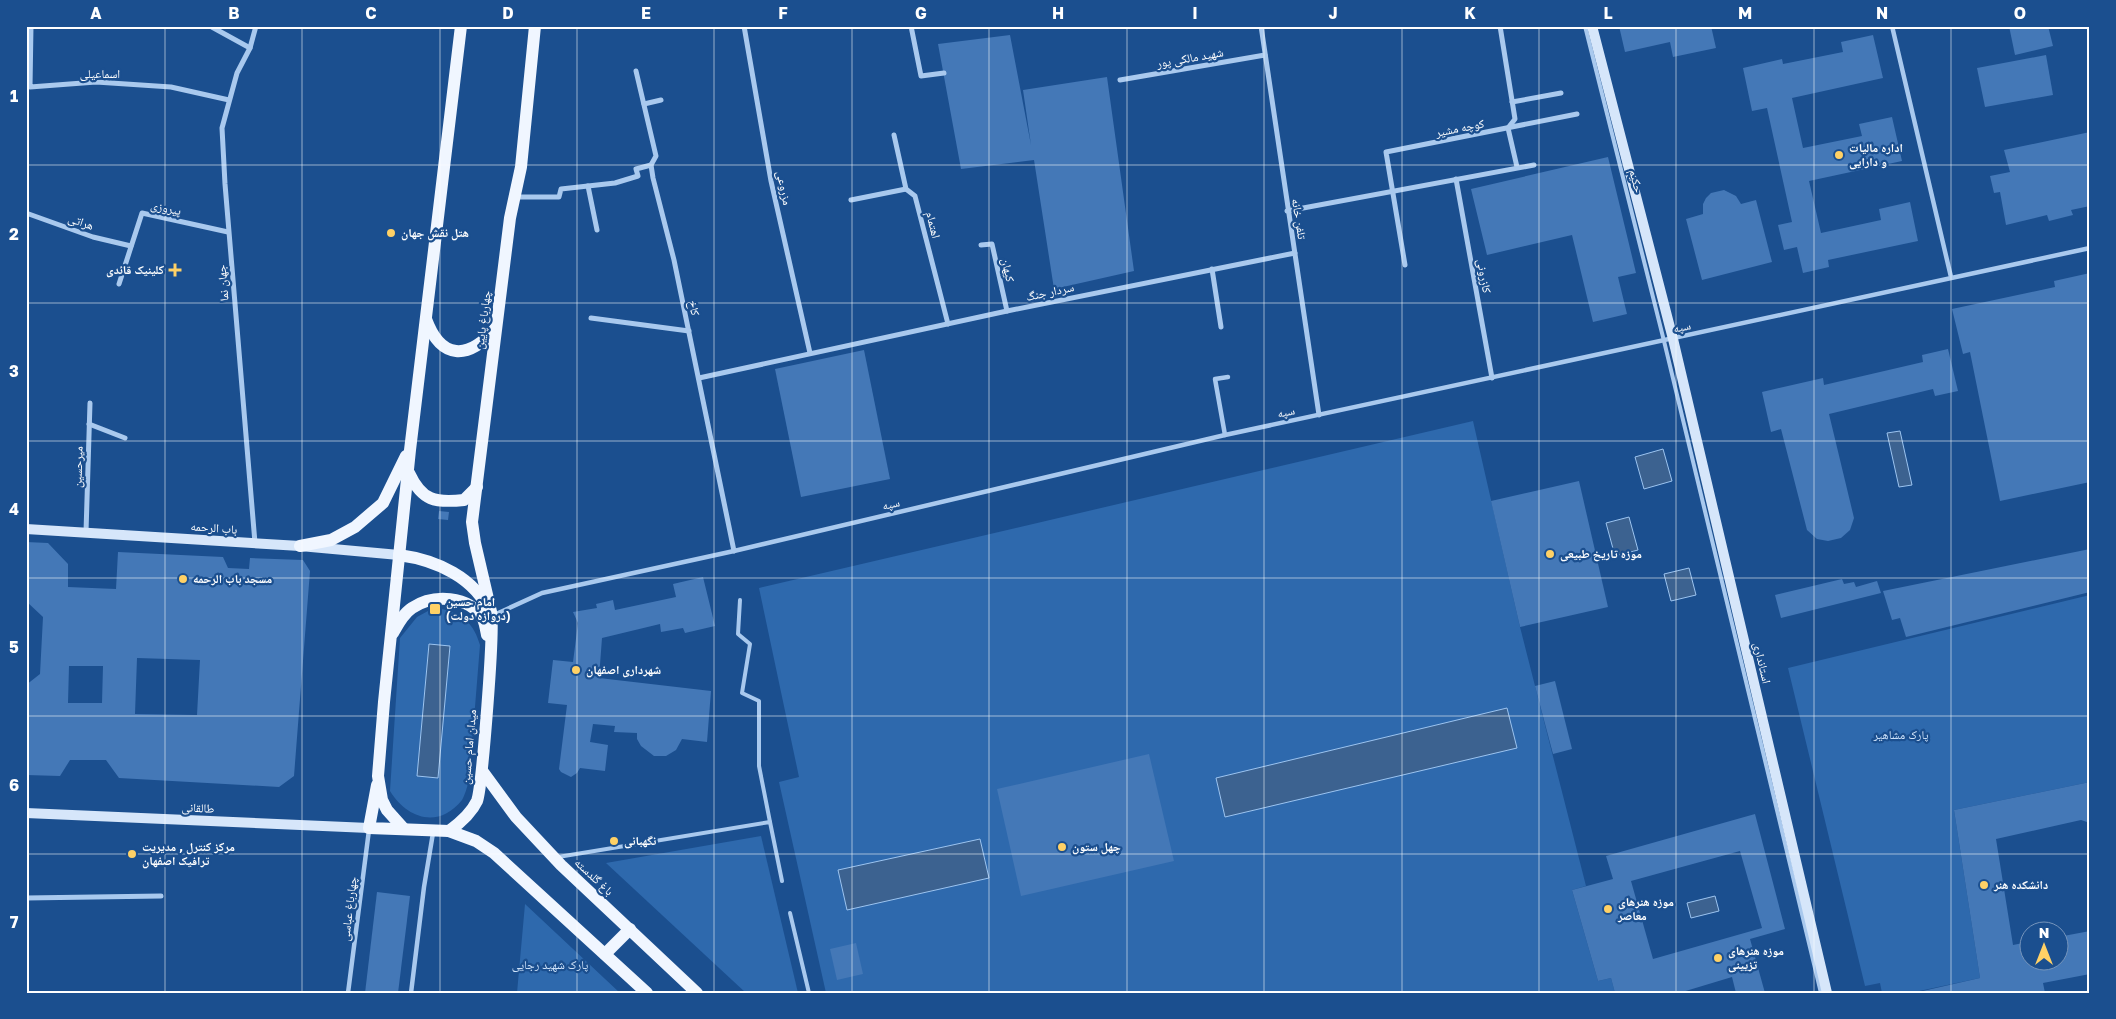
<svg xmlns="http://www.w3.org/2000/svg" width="2116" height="1019" font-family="'Golos Text','Noto Naskh Arabic',sans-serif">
<rect width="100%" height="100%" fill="#1b4f8f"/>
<g fill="#2e69ad">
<path d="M1473 421 1520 627 1586 886 1572 890 1598 981 1611 978 1615 993H826L779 782 799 777 759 588Z"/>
<path d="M2090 595V782L1954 810 1980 978 1910 993H1882L1880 983 1865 986 1788 668Z"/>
<path d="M442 609C463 614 474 624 480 645L469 781C467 787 465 795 462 800 439 829 407 819 390 791L400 638 417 617 428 611Z"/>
<path d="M761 836 798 993H746L606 863Z"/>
<path d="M525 904 620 993H621H517Z"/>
</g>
<g fill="#3c6290" stroke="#9cc4f0">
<path d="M1900 431 1912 485 1899 487 1887 433Z"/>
<path d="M1663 449 1672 481 1644 489 1635 457Z"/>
<path d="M1629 517 1638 550 1615 556 1606 523Z"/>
<path d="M1689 568 1696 595 1671 601 1664 574Z"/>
<path d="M429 644 450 646 438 778 417 776Z"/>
<path d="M1507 708 1517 748 1225 817 1216 778Z"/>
<path d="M980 839 989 878 847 910 838 870Z"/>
<path d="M1715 896 1719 911 1691 918 1687 903Z"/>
</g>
<g fill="#4478b7" fill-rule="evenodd">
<path d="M1619 26H1711L1716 48 1673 57 1670 42 1625 52Z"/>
<path d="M2009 26H2048L2053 46 2015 55Z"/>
<path d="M1010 35 1031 145 1023 90 1107 77 1134 271 1054 289 1034 160 961 169 938 44Z"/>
<path d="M1873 35 1883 78 1792 98 1803 148 1862 136 1859 124 1892 117 1902 161 1809 181 1821 233 1881 220 1879 209 1910 202 1918 241 1828 260 1829 267 1803 273 1797 247 1784 250 1778 225 1792 222 1767 108 1752 111 1743 68 1782 59 1783 64 1843 52 1841 42Z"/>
<path d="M2046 55 2053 95 1985 107 1977 68Z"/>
<path d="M2090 132V206L2071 210 2073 215 2049 221 2047 215 2006 225 2000 192 1994 193 1990 176 2010 172 2004 150Z"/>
<path d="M1608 157 1636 273 1618 277 1627 314 1593 322 1572 235 1487 255 1471 189Z"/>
<path d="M1724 190 1736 196 1741 204 1756 200 1772 262 1702 280 1686 219 1703 214V204L1706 198 1711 193Z"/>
<path d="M2090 273V482L2000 501 1970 352 1963 354 1952 309 2055 287 2054 281Z"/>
<path d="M1948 349 1958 391 1935 396 1933 389 1829 414 1854 518 1850 530 1841 538 1828 541 1817 539 1807 530 1781 429 1771 432 1762 392 1823 378 1824 385 1923 362 1922 355Z"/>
<path d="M864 350 890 479 801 497 775 369Z"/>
<path d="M1579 481 1608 607 1520 627 1491 501Z"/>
<path d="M439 511 449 512 448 520 438 519Z"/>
<path d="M26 542 48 543 68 564V587L116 589 118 552 223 557 228 568 249 569 250 558 303 560 310 571 294 776 279 787 119 778 106 760H70L60 776 26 775V685L40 674 43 617 26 601ZM137 658 200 660 197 715 135 714ZM69 666H103L102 703H68Z"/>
<path d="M2090 549V592L1906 637 1900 618 1892 620 1883 591Z"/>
<path d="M703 577 715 626 685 633 683 628 661 632 660 624 602 638 599 678 711 691 707 742 682 739 676 750 666 756H654L641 746 637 739V733L614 732 615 726 593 724 590 742 608 745 605 771 580 768 577 773 571 777 561 772 559 769 567 705 548 703 553 660 573 662 578 623 573 612 597 608 596 604 613 600 615 610 676 597 673 584Z"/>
<path d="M1842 579 1844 584 1854 582 1856 587 1877 581 1881 593 1781 618 1775 595Z"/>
<path d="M1555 681 1572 749 1553 754 1535 686Z"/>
<path d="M1149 754 1174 861 1021 896 997 789Z"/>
<path d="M2090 782V823L2081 820 1996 839 2013 945 2028 942V962H2058V937L2090 931V974L2043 983 2045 993H1914L1980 978 1954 810Z"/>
<path d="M1755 814 1785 929 1750 939 1765 993H1736L1732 977 1679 993H1615L1611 978 1598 981 1572 890 1613 879 1606 856ZM1740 851 1762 928 1653 959 1631 881Z"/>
<path d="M377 892 410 896 398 993H365Z"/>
<path d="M856 943 863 974 837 980 830 949Z"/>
</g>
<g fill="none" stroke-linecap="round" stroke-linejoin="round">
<g stroke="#a9c9ee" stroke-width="4">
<path d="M1585 26 1664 341 1821 993"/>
<path d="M740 600 738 634 750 644 742 693 759 701V766L770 822"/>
<path d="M558 857 770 822 782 881"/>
<path d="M790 913 809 993"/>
</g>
<g stroke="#a9c9ee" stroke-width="4.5">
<path d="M1892 26 1951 277"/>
<path d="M1225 435 1215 379 1228 377"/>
<path d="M494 615 542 593 734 551 1225 435 2090 248"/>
<path d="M348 993 369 830"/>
<path d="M411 993 424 887 433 833"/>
</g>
<g stroke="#a9c9ee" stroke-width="5">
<path d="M31 26 30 87 96 82 171 87 229 100"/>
<path d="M210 26 250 48"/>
<path d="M744 26 771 181 810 353"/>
<path d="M911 26 921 76 944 73"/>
<path d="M1261 26 1319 415"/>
<path d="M1500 26 1515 119 1508 128 1517 167"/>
<path d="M636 71 656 156 651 165 653 178 674 260 734 551"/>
<path d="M1120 80 1265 55"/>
<path d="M1512 102 1561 93"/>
<path d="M644 104 661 100"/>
<path d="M894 135 906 189 915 196 948 324"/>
<path d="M1456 179 1492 378"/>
<path d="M588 186 597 230"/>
<path d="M514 197H559L561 189 615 183 638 176 636 169 651 165"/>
<path d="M851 200 906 189"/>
<path d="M1287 211 1534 165"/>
<path d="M26 213 93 237 131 246"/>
<path d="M981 245 992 244 1007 311"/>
<path d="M1405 265 1386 152 1577 114"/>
<path d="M1212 269 1221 327"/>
<path d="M119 284 142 213 228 232"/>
<path d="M591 318 689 331"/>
<path d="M699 378 1007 311 1295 253"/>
<path d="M89 424 125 438"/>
<path d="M86 532 90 403"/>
<path d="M255 543 225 184 222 128 237 73 250 48 256 26"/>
<path d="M26 898 161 896"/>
</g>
<g stroke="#d6e6fa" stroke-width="10">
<path d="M1592 26 1673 339 1827 993"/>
<path d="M26 529 300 546 399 555"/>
<path d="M26 813 369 828"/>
</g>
<g stroke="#f0f6ff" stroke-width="12">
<path d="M426 319C441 360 468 360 495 329"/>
<path d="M409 473C422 501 435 503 464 500L477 487"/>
<path d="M300 546 331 540 355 527 383 503 406 456"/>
<path d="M492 616 475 543 472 522 510 218 521 167 535 26"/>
<path d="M393 633C398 624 403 614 412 608 433 594 469 595 483 619 485 623 486 630 487 635"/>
<path d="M483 772 516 817 561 865 697 993"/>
<path d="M377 785 369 828 449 831C460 823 471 814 477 801 482 788 495 623 491 614 475 577 436 560 399 555"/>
<path d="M404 829 387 810 382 800 378 776 384 702 410 450 461 26"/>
<path d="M449 831 476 841 494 853 647 993"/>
<path d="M605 954 630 929"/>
</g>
</g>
<path fill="none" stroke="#fff" stroke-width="1" stroke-opacity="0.55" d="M165 26V993M302 26V993M440 26V993M577 26V993M714 26V993M852 26V993M989 26V993M1127 26V993M1264 26V993M1402 26V993M1539 26V993M1676 26V993M1814 26V993M1951 26V993M26 165H2090M26 303H2090M26 441H2090M26 578H2090M26 716H2090M26 854H2090"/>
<g fill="#ffd166" stroke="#1b4f8f" stroke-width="2">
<circle cx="1839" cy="155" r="5"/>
<circle cx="391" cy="233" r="5"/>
<path d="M172.5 262.5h5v5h5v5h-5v5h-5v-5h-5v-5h5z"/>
<circle cx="1550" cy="554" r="5"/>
<circle cx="183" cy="579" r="5"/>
<rect x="429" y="603" width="12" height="12" rx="2.5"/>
<circle cx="576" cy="670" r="5"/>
<circle cx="614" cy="841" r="5"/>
<circle cx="1062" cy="847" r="5"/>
<circle cx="132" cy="854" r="5"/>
<circle cx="1984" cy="885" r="5"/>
<circle cx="1608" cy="909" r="5"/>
<circle cx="1718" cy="958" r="5"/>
</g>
<g text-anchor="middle" stroke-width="4.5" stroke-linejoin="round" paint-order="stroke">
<g font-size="12" fill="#fff" stroke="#1b4f8f">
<text transform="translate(1190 58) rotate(-10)" y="4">شهید مالکی پور</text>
<text x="100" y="78">اسماعیلی</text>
<text transform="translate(1460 128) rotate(-11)" y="4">كوچه مشير</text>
<text transform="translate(1636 181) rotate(76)" y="4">حکیم</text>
<text transform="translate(784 188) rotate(78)" y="4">مزروعی</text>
<text transform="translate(166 208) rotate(12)" y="4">پیروزی</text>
<text transform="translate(1299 219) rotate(81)" y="4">تلفن خانه</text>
<text transform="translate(81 222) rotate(19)" y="4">هراتی</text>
<text transform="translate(933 225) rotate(76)" y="4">اهتمام</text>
<text transform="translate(1008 270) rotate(78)" y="4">کیهان</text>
<text transform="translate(1484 276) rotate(80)" y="4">کازرونی</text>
<text transform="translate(223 283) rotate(-95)" y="4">جهان نما</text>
<text transform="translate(1050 292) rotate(-12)" y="4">سردار جنگ</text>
<text transform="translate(694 308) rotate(78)" y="4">کاخ</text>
<text transform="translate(483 320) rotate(-83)" y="4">چهارباغ پایین</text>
<text transform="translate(1682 327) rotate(-12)" y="4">سپه</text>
<text transform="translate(1286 412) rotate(-12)" y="4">سپه</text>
<text transform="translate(78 467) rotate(-88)" y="4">میرحسین</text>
<text transform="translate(891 504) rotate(-13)" y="4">سپه</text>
<text transform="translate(214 528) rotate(4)" y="4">باب الرحمه</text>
<text transform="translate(1762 663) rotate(77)" y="4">استانداری</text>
<text transform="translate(469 747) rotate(-85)" y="4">میدان امام حسین</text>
<text transform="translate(198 808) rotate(3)" y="4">طالقانی</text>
<text transform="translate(594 877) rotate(43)" y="4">باغ گلدسته</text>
<text transform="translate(349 909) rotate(-83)" y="4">چهارباغ عباسی</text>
</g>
<g font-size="12" font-weight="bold" fill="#fff" stroke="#1b4f8f" text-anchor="start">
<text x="1849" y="152">اداره مالیات<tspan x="1849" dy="14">و دارایی</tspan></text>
<text x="401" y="237">هتل نقش جهان</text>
<text x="164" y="274" text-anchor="end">کلینیک قائدی</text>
<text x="1560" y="558">موزه تاریخ طبیعی</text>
<text x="193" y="583">مسجد باب الرحمه</text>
<text x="446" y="606">امام حسین<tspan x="446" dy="14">(دروازه دولت)</tspan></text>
<text x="586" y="674">شهرداری اصفهان</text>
<text x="624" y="845">نگهبانی</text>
<text x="142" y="851">مرکز کنترل , مدیریت<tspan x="142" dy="14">ترافیک اصفهان</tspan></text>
<text x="1072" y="851">چهل ستون</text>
<text x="1994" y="889">دانشکده هنر</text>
<text x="1618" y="906">موزه هنرهای<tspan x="1618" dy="14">معاصر</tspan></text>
<text x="1728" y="955">موزه هنرهای<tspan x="1728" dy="14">تزیینی</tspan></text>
</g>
<g font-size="12" fill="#cfe3fa" stroke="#1b4f8f">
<text x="1901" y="739">پارک مشاهیر</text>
<text x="550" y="969">پارک شهید رجایی</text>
</g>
</g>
<rect width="2116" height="1019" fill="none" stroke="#1b4f8f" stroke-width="55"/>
<g transform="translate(2044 946)"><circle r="24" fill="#1b4f8f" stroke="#7695bc"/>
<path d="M0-4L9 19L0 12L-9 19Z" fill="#ffd166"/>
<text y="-8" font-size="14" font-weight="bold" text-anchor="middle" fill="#ffffff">N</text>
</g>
<rect x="28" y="28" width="2060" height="964" fill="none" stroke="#fff" stroke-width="2"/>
<g font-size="16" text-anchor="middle" font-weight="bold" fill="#fff">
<text x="96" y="19">A</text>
<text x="234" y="19">B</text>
<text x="371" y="19">C</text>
<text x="508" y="19">D</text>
<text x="646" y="19">E</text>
<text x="783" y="19">F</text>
<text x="921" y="19">G</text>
<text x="1058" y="19">H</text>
<text x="1195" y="19">I</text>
<text x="1333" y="19">J</text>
<text x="1470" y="19">K</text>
<text x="1608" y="19">L</text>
<text x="1745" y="19">M</text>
<text x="1882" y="19">N</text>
<text x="2020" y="19">O</text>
<text x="14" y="102">1</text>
<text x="14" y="240">2</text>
<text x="14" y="377">3</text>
<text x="14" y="515">4</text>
<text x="14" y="653">5</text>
<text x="14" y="791">6</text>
<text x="14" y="928">7</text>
</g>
</svg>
